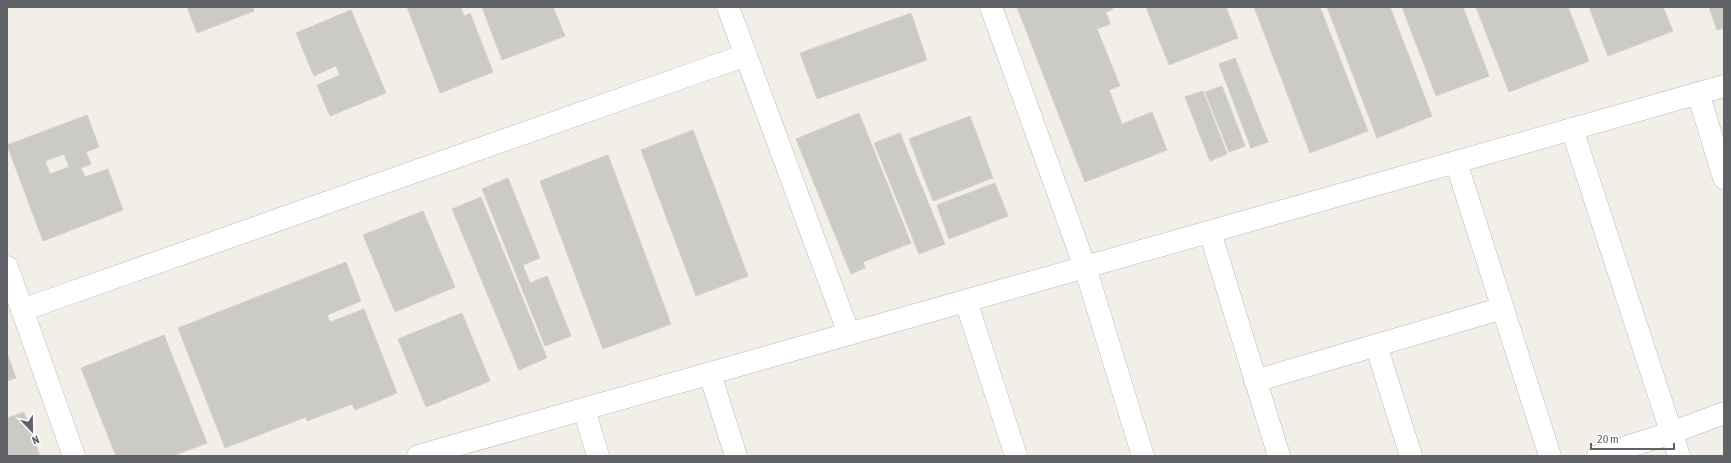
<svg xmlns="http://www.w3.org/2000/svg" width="1731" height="463" font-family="'Asap Condensed',sans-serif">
<rect width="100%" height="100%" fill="#f1efe8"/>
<g fill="#cccac5" stroke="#d6d1c6" fill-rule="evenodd">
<path d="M187 7H253L254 11 197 33Z"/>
<path d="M407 7H461L464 16 470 13 493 72 440 93Z"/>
<path d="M482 7H553L565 36 502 60Z"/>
<path d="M1017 7H1112L1113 9 1106 12 1110 24 1097 29 1120 86 1109 90 1122 124 1152 112 1167 150 1085 182Z"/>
<path d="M1146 7H1226L1238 38 1169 65Z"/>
<path d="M1254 7H1320L1368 131 1310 153Z"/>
<path d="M1327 7H1390L1432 116 1377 138Z"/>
<path d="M1402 7H1463L1489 76 1436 96Z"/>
<path d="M1476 7H1568L1589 61 1509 92Z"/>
<path d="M1589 7H1663L1673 31 1608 56Z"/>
<path d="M1709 7H1724V28L1717 30Z"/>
<path d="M351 10 386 93 330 116 317 85 340 75 336 66 314 76 296 33Z"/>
<path d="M911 13 927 60 817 99 800 53Z"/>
<path d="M1235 58 1268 142 1251 148 1219 64Z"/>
<path d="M1222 86 1245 146 1229 152 1205 92Z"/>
<path d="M1203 91 1227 154 1210 161 1185 97Z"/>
<path d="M859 113 911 243 863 262 865 268 851 274 796 139Z"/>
<path d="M87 115 99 147 86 152 91 164 81 168 85 177 108 169 123 210 43 241 7 145ZM64 154 69 167 50 174 45 161Z"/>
<path d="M970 116 993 178 933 201 909 139Z"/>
<path d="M693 130 748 276 696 296 641 150Z"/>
<path d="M900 133 945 244 919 254 874 143Z"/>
<path d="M608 155 671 324 603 349 540 181Z"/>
<path d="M508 178 540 258 523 265 530 283 547 276 571 336 545 346 482 189Z"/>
<path d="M995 183 1008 216 949 239 937 205Z"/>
<path d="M481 197 547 358 519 370 452 209Z"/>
<path d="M423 211 455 287 395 312 363 235Z"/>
<path d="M346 262 361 301 327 315 330 322 364 309 397 393 355 410 352 404 307 421 306 417 225 448 178 328Z"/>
<path d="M462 313 490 381 426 407 398 339Z"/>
<path d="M164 335 207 443 173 456H116L81 368Z"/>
<path d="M7 353 16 378 7 381Z"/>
<path d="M24 412 40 456H7V418Z"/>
</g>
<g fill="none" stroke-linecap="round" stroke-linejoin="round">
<defs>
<g id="street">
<path d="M728 7 849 334"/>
<path d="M991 7 1085 267 1143 456"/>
<path d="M1698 93 1724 178"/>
<path d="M1572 129 1679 456"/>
<path d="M1456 162 1550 456"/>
<path d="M1210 232 1279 456"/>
<path d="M7 267 74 456"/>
<path d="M966 301 1016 456"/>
<path d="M22 310 746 55"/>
<path d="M1376 345 1411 456"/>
<path d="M710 374 736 456"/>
<path d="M1255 381 1503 308"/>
<path d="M584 409 598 456"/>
<path d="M418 456 1724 86"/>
<path d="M1598 456 1671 433 1724 413"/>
</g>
</defs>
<use href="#street" stroke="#b5b8bc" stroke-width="23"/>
<use href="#street" stroke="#fff" stroke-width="22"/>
</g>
<rect width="1731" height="463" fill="none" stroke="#5f6368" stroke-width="16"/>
<g transform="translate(32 431) rotate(158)" stroke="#ffffff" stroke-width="3" paint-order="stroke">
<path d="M0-3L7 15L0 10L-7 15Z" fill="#5f6368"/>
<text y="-6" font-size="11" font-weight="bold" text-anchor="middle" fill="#5f6368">N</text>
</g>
<path d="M1591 443v6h83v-6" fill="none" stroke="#5f6368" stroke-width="2"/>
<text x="1597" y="443" font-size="12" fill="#5f6368" stroke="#ffffff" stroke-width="3" paint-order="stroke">20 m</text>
</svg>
